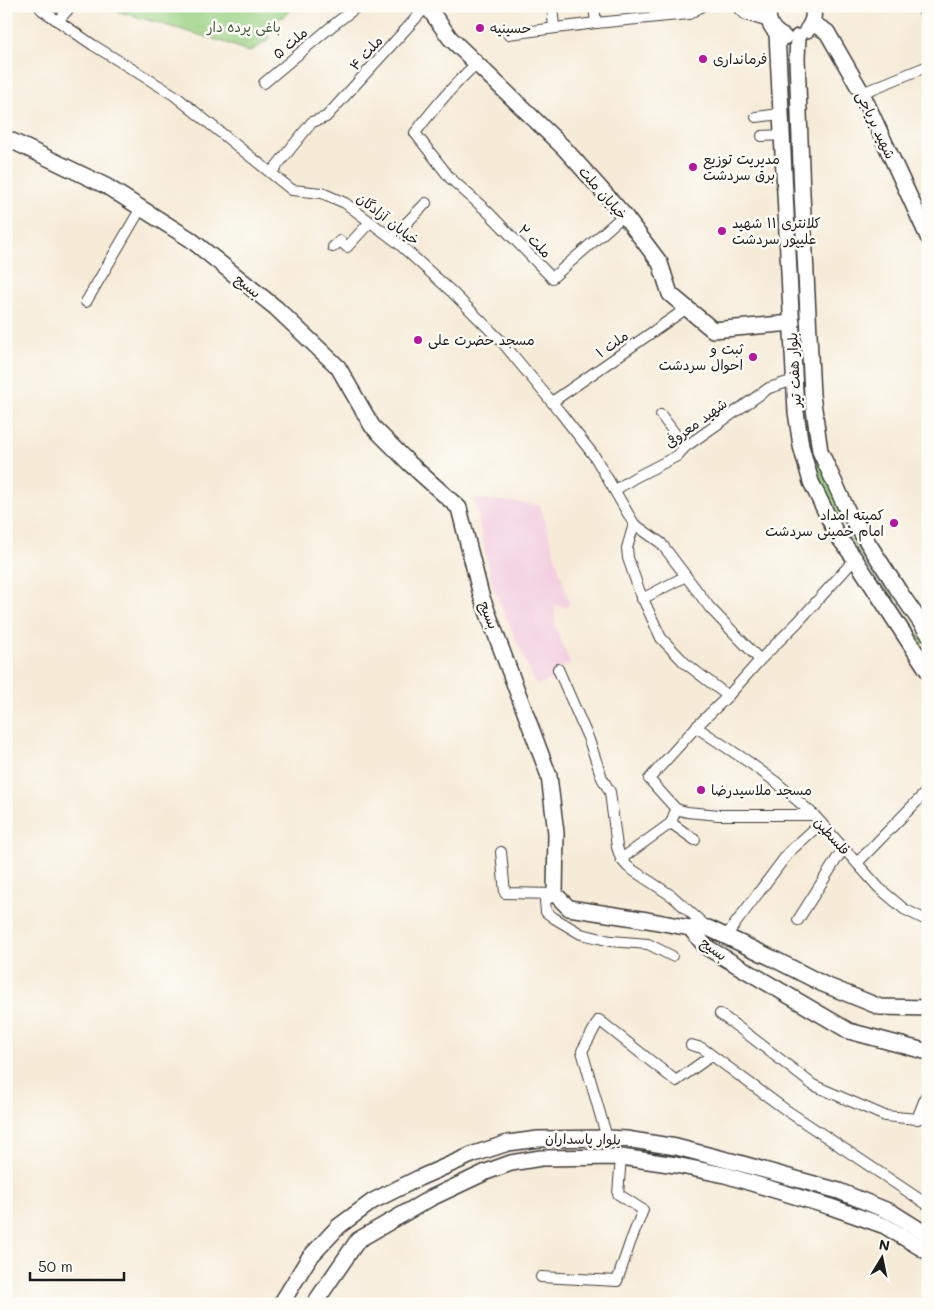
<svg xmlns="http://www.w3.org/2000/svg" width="934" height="1310" font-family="Mali,'Playpen Sans Arabic',sans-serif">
<rect width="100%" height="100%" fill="#fdfcf7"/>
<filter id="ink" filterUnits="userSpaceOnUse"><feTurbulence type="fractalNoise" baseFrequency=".02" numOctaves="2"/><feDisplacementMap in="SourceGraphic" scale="10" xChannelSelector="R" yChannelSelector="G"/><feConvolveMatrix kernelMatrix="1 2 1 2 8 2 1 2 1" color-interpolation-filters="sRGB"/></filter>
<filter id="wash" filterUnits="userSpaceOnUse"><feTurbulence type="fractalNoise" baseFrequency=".0096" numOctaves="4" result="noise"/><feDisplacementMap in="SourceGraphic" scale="20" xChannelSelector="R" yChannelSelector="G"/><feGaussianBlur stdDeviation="1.12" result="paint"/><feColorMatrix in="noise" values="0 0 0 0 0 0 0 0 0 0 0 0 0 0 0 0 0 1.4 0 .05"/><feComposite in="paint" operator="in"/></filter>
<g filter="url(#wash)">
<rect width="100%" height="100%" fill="#f6ebd7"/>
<path fill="#f3cfe0" d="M474 498 540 505 569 602 567 608 555 605V626L570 664 558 669 554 679 536 685 492 585Z"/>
<g fill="#9bd284" stroke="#5c7750">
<path d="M112 6H298L266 28 268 32 269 40 249 52 227 43 110 9Z"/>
<path d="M786 56 788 59 793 131 790 132 788 130 784 59Z"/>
<path d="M790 135 793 136 800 263 797 266 796 263 789 136Z"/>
<path d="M797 269 800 270 803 357 799 355 795 270Z"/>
<path d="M801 360 804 363 842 517 841 521 837 518 809 450 799 363Z"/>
<path d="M847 530H851L923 641 922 645 918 643 846 534Z"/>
</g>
</g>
<g filter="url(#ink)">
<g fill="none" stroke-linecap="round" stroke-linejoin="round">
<defs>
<g id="street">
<path d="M39 6 42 10 93 45 174 95 292 190 322 193 345 203 397 242 452 292 503 343 560 412 595 457 634 524 661 543 710 608 760 660"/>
<path d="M552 6 554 27"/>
<path d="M594 6 596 23"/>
<path d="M921 6 928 21"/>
<path d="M58 21 71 6"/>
<path d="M508 34 596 23 689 14 702 6"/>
<path d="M476 64C453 85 434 108 415 133L450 178 488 212 552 278 624 215"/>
<path d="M264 83 332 26 358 6"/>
<path d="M862 93 928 66"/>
<path d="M756 117 780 114"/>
<path d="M762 136 782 135"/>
<path d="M271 173 312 122 326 117 427 6"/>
<path d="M392 238 426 203"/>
<path d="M333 247 340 241 347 247 370 222"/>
<path d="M86 302 141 208"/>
<path d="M552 402 687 308"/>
<path d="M661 415 685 447"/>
<path d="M615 490 634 478 677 456 685 447 769 388 794 380"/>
<path d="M634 524 627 548 628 558 639 590 661 638 685 663 728 696"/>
<path d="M855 559 798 622 760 660 728 696 696 727 750 763 776 782 814 815 879 888 904 909 928 921"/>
<path d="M642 599 686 576"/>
<path d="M558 669 589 740 602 778 610 792 617 847 621 859"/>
<path d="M696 727 649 779 676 809 671 823 621 859 628 867 672 896 708 928"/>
<path d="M676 809 687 812 719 815H814"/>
<path d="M671 823 695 840"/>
<path d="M501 852 505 893 555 894"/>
<path d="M857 863 928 790"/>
<path d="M555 894 545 901 546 912 554 918 581 934 611 941 648 944 672 956"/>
<path d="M798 920 843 849"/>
<path d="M726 936 789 852 821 823"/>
<path d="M720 1014 750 1036 813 1085 885 1116 917 1119"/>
<path d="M691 1045 702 1048 786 1110 928 1205"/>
<path d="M928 1091 917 1119 928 1115"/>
<path d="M607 1138 582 1051 599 1020 676 1081 711 1056"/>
<path d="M541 1277 617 1281 630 1243 643 1210 618 1194 621 1157"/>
</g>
<g id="secondary">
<path d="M427 6 450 38 564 148 624 215 660 263 670 294 713 330 792 323"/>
<path d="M740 6 746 12 768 19"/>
<path d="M769 6C766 20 771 31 784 37"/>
<path d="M812 23 827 32 862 93 928 237"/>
<path d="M807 30C813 23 815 15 812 6"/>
<path d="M777 33 796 412 801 446 811 482 837 535 855 559 928 671"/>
<path d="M798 37 797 58 802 194 812 395 820 451 848 512 899 591 928 633"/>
<path d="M6 138 106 186 190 239 276 308 338 367 372 426 409 463 459 508 481 595 549 776 556 833 555 894 569 908 647 920 690 928H708L772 958 823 984 880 1007 928 1008"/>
<path d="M690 928 706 947 849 1031 928 1052"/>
<path d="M281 1304 309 1258 339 1226 373 1201 419 1178 474 1154 508 1143 538 1139 607 1138 626 1139 676 1147 739 1163 839 1191 893 1213 928 1235"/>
<path d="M314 1304 358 1240 431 1198 486 1172 511 1163 541 1158 621 1157 676 1165 725 1175 831 1207 885 1226 928 1252"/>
</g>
</defs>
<use href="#street" stroke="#3d3b38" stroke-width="12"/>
<use href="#secondary" stroke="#3d3b38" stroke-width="18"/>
<use href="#street" stroke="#fff" stroke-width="10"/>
<use href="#secondary" stroke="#fff" stroke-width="15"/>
</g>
</g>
<g fill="#b5179e" stroke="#fdfcf7" stroke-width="2">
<circle cx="480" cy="28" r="5"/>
<circle cx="703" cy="59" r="5"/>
<circle cx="693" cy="167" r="5"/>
<circle cx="722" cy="231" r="5"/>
<circle cx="418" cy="340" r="5"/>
<circle cx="753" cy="357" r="5"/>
<circle cx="894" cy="523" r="5"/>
<circle cx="701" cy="790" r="5"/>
</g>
<g text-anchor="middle" stroke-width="5" stroke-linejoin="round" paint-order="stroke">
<g font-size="14" fill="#485c40" stroke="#fdfcf7">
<text x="244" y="32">باغی پرده دار</text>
</g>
<g font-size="14" fill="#1c1c1c" stroke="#fdfcf7" text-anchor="start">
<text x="490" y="33">حسینیه</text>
<text x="713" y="64">فرمانداری</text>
<text x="703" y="164">مدیریت توزیع<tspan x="703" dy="16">برق سردشت</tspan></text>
<text x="732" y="228">کلانتری ۱۱ شهید<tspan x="732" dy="16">علیپور سردشت</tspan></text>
<text x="428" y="345">مسجد حضرت علی</text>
<text x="743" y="354" text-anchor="end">ثبت و<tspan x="743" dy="16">احوال سردشت</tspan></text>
<text x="884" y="520" text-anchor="end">کمیته امداد<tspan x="884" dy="16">امام خمینی سردشت</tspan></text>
<text x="711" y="795">مسجد ملاسیدرضا</text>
</g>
<g font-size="14" fill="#1c1c1c" stroke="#fdfcf7">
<text transform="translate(290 43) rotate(-40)" y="5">ملت ۵</text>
<text transform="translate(366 53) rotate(-48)" y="5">ملت ۴</text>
<text transform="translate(876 125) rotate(65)" y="5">شهید بریاجی</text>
<text transform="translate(603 193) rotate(49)" y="5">خیابان ملت</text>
<text transform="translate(388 219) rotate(38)" y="5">خیابان آزادگان</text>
<text transform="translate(535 241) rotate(46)" y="5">ملت ۲</text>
<text transform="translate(248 286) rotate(39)" y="5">بسیج</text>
<text transform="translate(612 344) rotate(-35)" y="5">ملت ۱</text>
<text transform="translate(794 370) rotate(-93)" y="5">بلوار هفت تیر</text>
<text transform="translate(696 423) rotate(-36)" y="5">شهید معروفی</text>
<text transform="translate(489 615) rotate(69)" y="5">بسیج</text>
<text transform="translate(832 836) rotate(48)" y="5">فلسطین</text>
<text transform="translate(714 949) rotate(37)" y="5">بسیج</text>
<text transform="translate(583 1139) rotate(1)" y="5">بلوار پاسداران</text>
</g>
</g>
<rect width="934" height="1310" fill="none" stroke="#fdfcf7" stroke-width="25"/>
<g transform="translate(882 1258) rotate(10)" stroke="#fdfcf7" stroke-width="4" paint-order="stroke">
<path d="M0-4L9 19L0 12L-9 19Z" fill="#1c1c1c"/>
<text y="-8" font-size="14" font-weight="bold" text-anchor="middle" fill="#1c1c1c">N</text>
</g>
<path d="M30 1272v8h94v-8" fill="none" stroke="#1c1c1c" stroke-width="2.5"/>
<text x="38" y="1272" font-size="15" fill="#1c1c1c" stroke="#fdfcf7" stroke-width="4" paint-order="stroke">50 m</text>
</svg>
